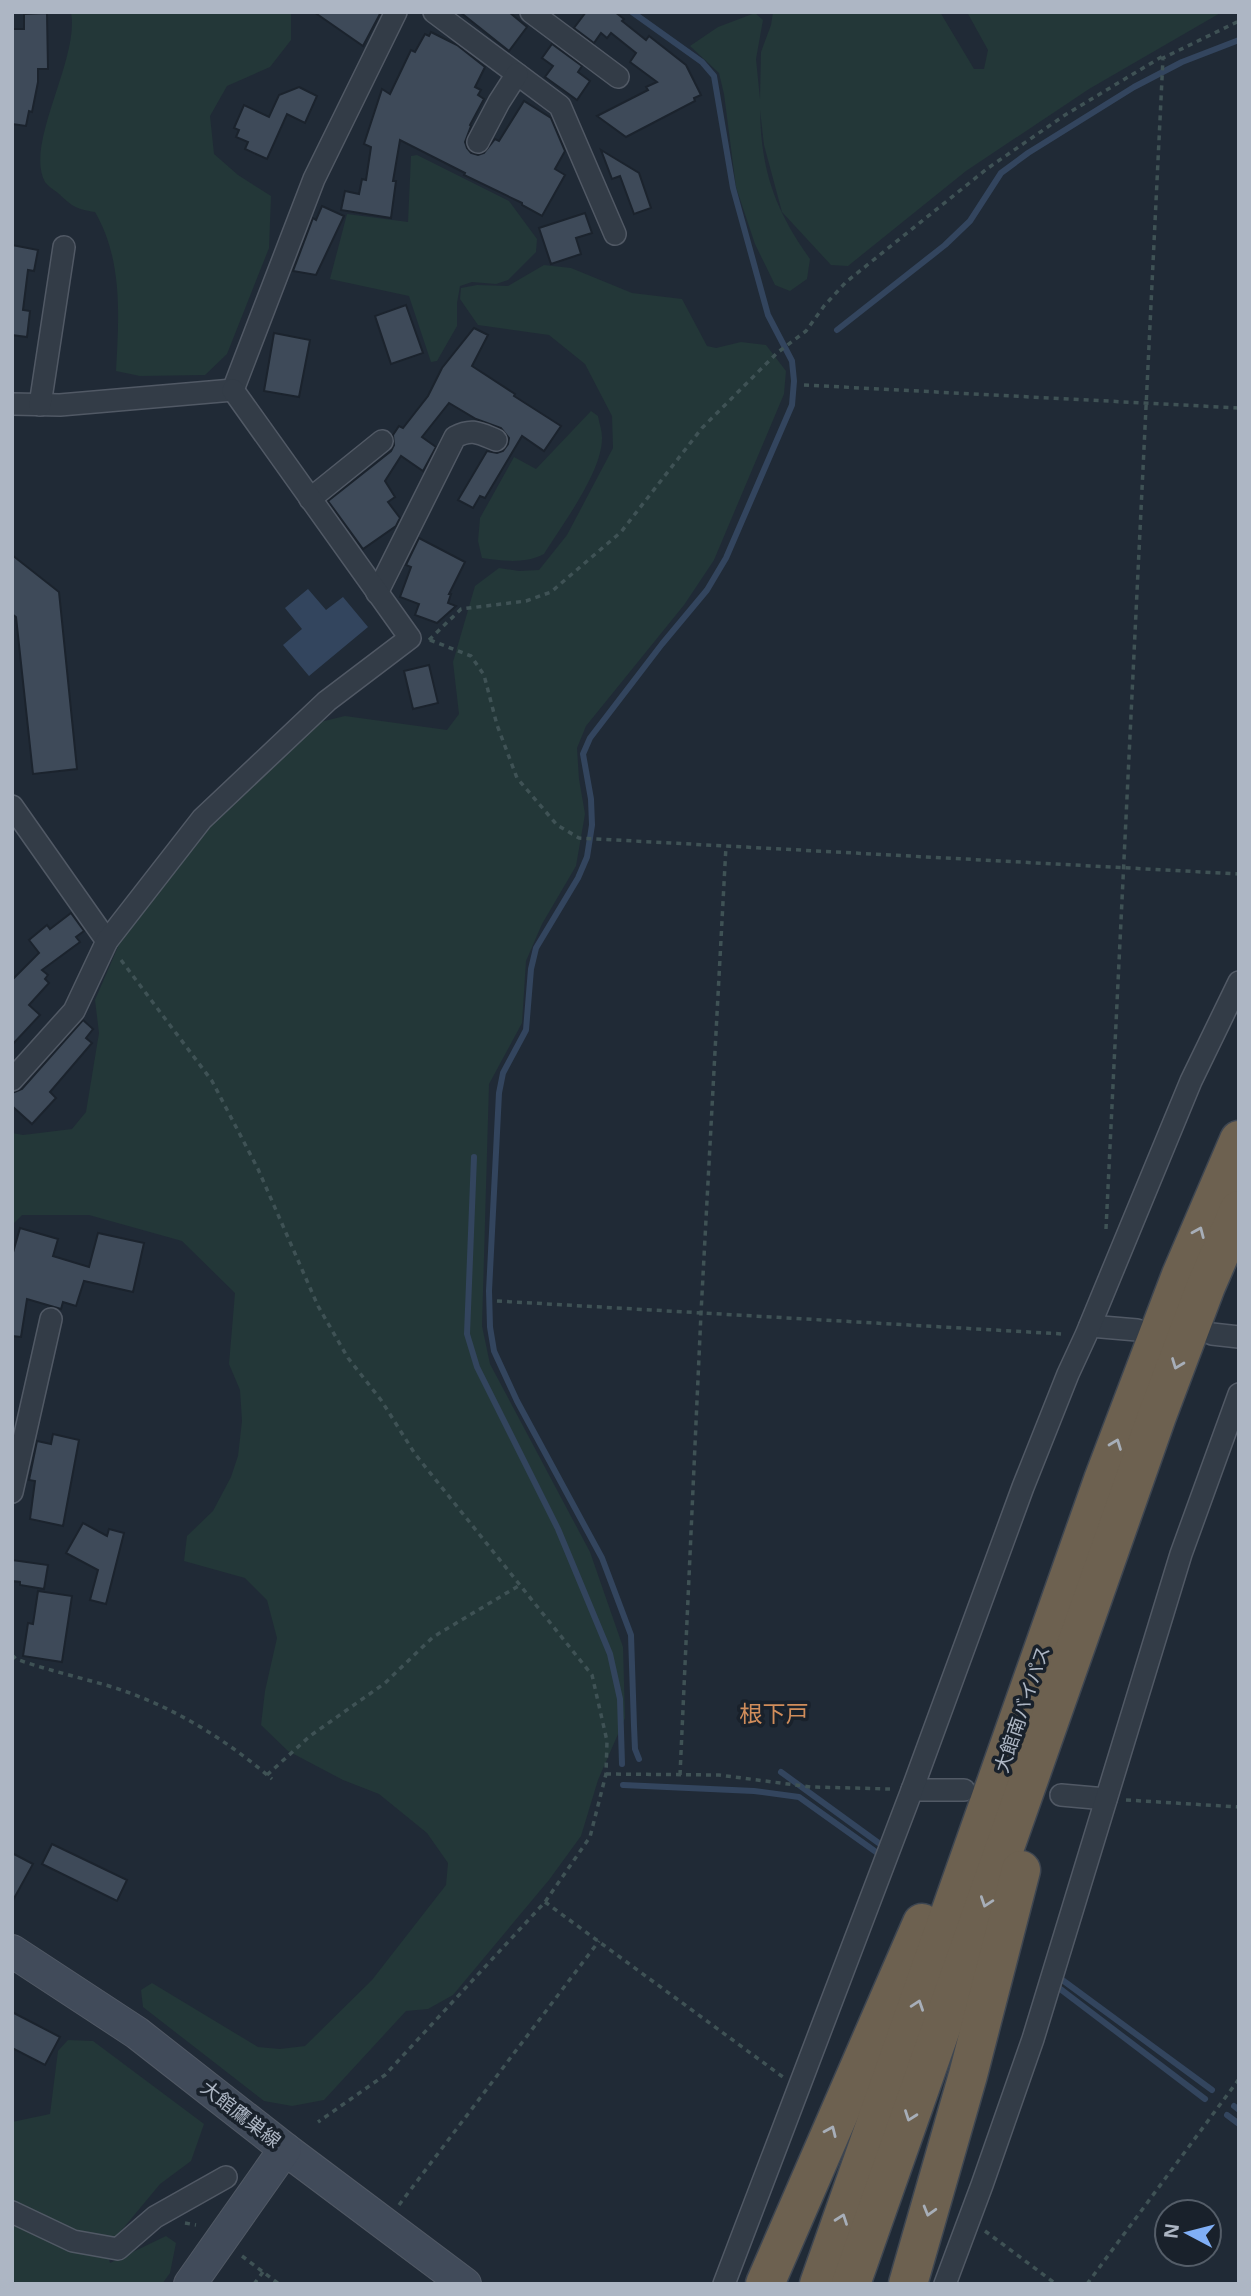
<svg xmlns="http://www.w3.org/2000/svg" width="1251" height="2296" font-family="'Noto Sans','Noto Sans JP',sans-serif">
<rect width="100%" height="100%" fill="#202a36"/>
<g fill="#233738">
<path d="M71 12H291V40L270 67 227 86 210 116 214 154 238 175 271 196 269 248 227 354 205 375 140 376 116 371C119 317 123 260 95 212 75 209 72 206 58 193 54 190 48 186 45 182 24 144 80 59 71 12Z"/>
<path d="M773 12H940L974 69H984L988 50 967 12H1222L1089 89 966 171 848 266 831 265 782 212 764 145 760 110C761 171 775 210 810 259L807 279 790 291 775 285 755 244 736 187 724 94 719 73 690 46 718 27 755 13 763 20 756 59 760 99 761 52 771 25Z"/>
<path d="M417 155 509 201 537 239 536 252 508 280 496 284 472 282 460 286 457 303V326L437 361 431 362 409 296 330 279 347 214 408 222 411 156Z"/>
<path d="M544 265 571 268 632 293 682 299 707 346 716 348 741 342 766 345 786 371 784 394 714 560 684 605 586 726 577 748 579 779 585 814 576 866 542 924 526 961 522 1023 489 1084 482 1326 490 1364 590 1552 623 1647 625 1718 598 1780 581 1836 549 1880 453 1995 428 2009 406 2011 324 2100 292 2106 264 2101 143 2007 141 1990 152 1983 258 2047 280 2049 305 2046 372 1980 446 1885 448 1863 427 1833 379 1794 343 1780 288 1751 261 1725 265 1691 277 1638 267 1600 245 1578 184 1561 187 1536 213 1511 231 1477 238 1456 242 1421 240 1390 229 1364 235 1293 182 1241 89 1215H22L12 1225V1133L23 1135 72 1129 86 1112 99 1033 95 1000 120 942 204 831 320 722 345 716 447 730 459 714 453 662 475 586 499 568 519 571 539 570 567 535 613 448 612 416 585 364 549 335 478 325 460 299 461 288 477 285 508 286Z"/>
<path d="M591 411 598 416C599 423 602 430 602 437 603 471 562 525 544 554 525 564 503 561 482 558L478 541 480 518 514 457 536 469Z"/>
<path d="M68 2040 93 2041 204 2124 191 2161 160 2184 106 2249 110 2263 166 2236 176 2243 170 2273 162 2284H12V2122L50 2114 58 2051Z"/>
</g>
<path fill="#33455e" d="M308 589 326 610 343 597 368 627 309 676 283 645 302 629 285 608Z"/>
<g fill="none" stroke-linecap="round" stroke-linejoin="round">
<g stroke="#33455e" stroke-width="6">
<path d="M632 12 702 62 714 76 733 188 768 315 792 361 794 381 792 405 726 558 707 590 662 644 590 738 583 754 591 799 592 825 587 857 578 878 536 948 531 969 526 1030 503 1073 499 1093 489 1291 490 1327 494 1351 517 1401 602 1558 631 1635 634 1726 635 1749 639 1759"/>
<path d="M837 330 945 245 970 221 1001 173 1028 153 1134 87 1182 62 1239 40"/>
<path d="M474 1157 467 1334 477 1367 558 1529 610 1654 620 1699 622 1764"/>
<path d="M781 1772 880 1844"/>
<path d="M623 1785 754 1791 799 1797 876 1852"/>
<path d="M1061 1979 1212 2090"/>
<path d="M1059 1988 1205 2099"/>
<path d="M1234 2106 1239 2110"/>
<path d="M1227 2115 1239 2124"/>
</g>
</g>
<g fill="#3e4a59" stroke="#1b232d" stroke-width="2">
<path d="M314 12H381L363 46Z"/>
<path d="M460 12H509L527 27 509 51Z"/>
<path d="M586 12H615L624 19 622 21 646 40 649 36 686 65 701 95 694 98 695 101 626 137 597 116 648 90 646 87 657 82 630 62 636 53 611 33 607 38 601 33 594 43 574 28Z"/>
<path d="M47 13 48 69H38V82L32 112 29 111 26 126 12 124V29H24V14Z"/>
<path d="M431 32 457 45 485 67 475 87 481 90 478 95 484 99 470 125 471 126 465 142 467 148 471 153 478 155 484 153 495 139 499 141 524 101 551 118 565 151 555 169 565 175 542 216 522 205V203L464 175 465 173 400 140 393 181H396L391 218 341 210 345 191 359 194 362 179 366 180 371 147 364 144 382 89 390 94 411 50 415 52 425 34 429 36Z"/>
<path d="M552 44 582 66 578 72 590 81 577 100 545 77 553 66 542 58Z"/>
<path d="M299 87 317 96 305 123 287 114 267 159 245 149 248 142 236 137 239 130 234 128 244 105 269 117 279 95Z"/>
<path d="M601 150 639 173 651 208 634 214 620 176 612 179Z"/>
<path d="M322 206 344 216 316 275 293 271 313 218 316 220Z"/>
<path d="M585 213 592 233 576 238 581 254 551 264 539 228Z"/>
<path d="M12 245 38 250 34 271 28 270 23 310 30 311 27 337 12 335Z"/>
<path d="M406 305 423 353 391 364 375 316Z"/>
<path d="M474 328 488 335 472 366 515 394 514 396 561 426 544 451 522 436 485 498 480 496 473 508 458 500 487 451 497 453 503 451 508 444 509 438 501 428 476 419 449 403 422 437 436 447 423 471 401 456 385 481 395 497 388 502 400 518 396 526 363 549 328 501 391 451 394 445 393 435 399 426 403 428 428 396 442 368Z"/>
<path d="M274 333 310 340 299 397 264 391Z"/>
<path d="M419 538 465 562 449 594H451L448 603 456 606 437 623 415 615 419 604 400 597 411 567 406 565Z"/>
<path d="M12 555 59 592 77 769 33 774 16 617 12 614Z"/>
<path d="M429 665 438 703 413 709 404 671Z"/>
<path d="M71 913 84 931 76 937 80 942 42 970 48 975 45 979 49 983 29 1005 40 1015 12 1045V980L39 953 29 940 47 925 50 929Z"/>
<path d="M83 1020 93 1029 86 1038 92 1043 50 1092 56 1098 32 1124 12 1106V1093L22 1089Z"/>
<path d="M20 1228 58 1239 53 1256 89 1267 98 1233 144 1243 133 1292 84 1281 76 1306 63 1302 61 1309 27 1299 21 1337 12 1336V1256Z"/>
<path d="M53 1434 79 1440 63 1526 30 1519 35 1481 29 1480 37 1441 51 1444Z"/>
<path d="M83 1523 107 1536 109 1529 124 1533 106 1604 90 1600 98 1570 66 1553Z"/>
<path d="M12 1560 48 1565 44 1589 20 1585V1582L12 1581Z"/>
<path d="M38 1591 72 1596 62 1662 23 1656 28 1623 33 1624Z"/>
<path d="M52 1844 127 1880 117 1901 42 1864Z"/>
<path d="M12 1853 33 1864 12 1902Z"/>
<path d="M12 2012 60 2037 45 2065 12 2048Z"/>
</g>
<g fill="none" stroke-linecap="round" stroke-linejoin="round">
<defs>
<g id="street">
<path d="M434 12 560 106 615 234"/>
<path d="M531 12 618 77"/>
<path d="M478 142 499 102 517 74"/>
<path d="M233 390 314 179 396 12"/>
<path d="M12 404 60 405 233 390"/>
<path d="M40 405 64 247"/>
<path d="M310 499 382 441"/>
<path d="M377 593 455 437C472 428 479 433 496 440"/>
<path d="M12 806 107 941"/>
<path d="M12 1080 74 1011 107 941 202 819 327 701 410 638 233 390"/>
<path d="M1090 1326 1137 1330"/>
<path d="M1212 1334 1239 1337"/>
<path d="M12 1492 51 1319"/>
<path d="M912 1790H964"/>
<path d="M1061 1795 1106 1799"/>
<path d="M12 2212 73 2241 118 2249 155 2217 226 2177"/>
<path d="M724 2284 912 1790 1023 1487 1068 1374 1086 1335 1191 1081 1239 982"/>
<path d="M945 2284 982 2185 1033 2039 1181 1554 1239 1394"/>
</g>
<g id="secondary">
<path d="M12 1951 137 2033 285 2149 465 2284"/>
<path d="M190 2284 285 2149"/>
</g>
<g id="highway">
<path d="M765 2284 922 1923"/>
<path d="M819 2284 1103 1480 1181 1275 1239 1140"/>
<path d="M851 2284 1157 1416 1206 1286 1239 1210"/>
<path d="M908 2284 968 2075 1021 1870"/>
</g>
</defs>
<use href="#street" stroke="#515965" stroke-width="24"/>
<use href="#secondary" stroke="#515965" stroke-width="34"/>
<use href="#highway" stroke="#3e4651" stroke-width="41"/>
<g stroke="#3f5255" stroke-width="3.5" stroke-dasharray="5 5" stroke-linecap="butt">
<path d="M804 385 1239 408"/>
<path d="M429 640 461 609 526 601 551 592 621 532 702 428 777 353 806 331 824 306 846 282 988 168 1065 115 1163 56"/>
<path d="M430 640 471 656 484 675 497 725 517 778 557 825 579 838 1239 874"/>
<path d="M121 960 212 1081 258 1169 318 1306 348 1358 381 1400 415 1454 592 1675 607 1741 606 1774 590 1837 545 1902 385 2075 318 2122"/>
<path d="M1106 1229 1163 58 1239 21"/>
<path d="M497 1301 1063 1334"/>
<path d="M12 1655 16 1659C47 1670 78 1677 109 1686 171 1705 224 1738 272 1779"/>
<path d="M606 1774 719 1775 811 1787 890 1789"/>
<path d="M267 1775 310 1736 385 1683 433 1637 520 1585"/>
<path d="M680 1775 701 1313 726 846"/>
<path d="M1126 1800 1239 1807"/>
<path d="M545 1902 783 2077"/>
<path d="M399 2205 599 1941"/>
<path d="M185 2223 196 2225"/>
<path d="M985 2231 1056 2284"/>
<path d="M242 2256 279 2284"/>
<path d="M254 2284 263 2272"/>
<path d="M1087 2284 1239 2079"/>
</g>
<use href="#street" stroke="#333c47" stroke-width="21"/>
<use href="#secondary" stroke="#414b5a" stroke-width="32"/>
<use href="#highway" stroke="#6d6150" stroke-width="38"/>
</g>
<defs><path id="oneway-chevron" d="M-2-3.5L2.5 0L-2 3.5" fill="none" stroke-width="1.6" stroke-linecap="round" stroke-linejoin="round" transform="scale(1.75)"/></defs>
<g stroke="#a7aeb8">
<use href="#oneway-chevron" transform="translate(1199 1232) rotate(-67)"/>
<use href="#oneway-chevron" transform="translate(1177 1364) rotate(111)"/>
<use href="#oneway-chevron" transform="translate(1116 1444) rotate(-69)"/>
<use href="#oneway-chevron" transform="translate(986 1902) rotate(109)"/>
<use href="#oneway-chevron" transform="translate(918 2005) rotate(-71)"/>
<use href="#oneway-chevron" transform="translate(910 2116) rotate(110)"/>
<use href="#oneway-chevron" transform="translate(831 2131) rotate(-66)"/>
<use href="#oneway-chevron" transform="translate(929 2211) rotate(106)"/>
<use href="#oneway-chevron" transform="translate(842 2219) rotate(-70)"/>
</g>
<g text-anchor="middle" stroke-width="7" stroke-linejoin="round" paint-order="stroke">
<g font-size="19" fill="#adb6c4" stroke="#19212b">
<text transform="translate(1022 1709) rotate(-71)" y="7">大館南バイパス</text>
<text transform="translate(241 2114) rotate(38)" y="7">大館鷹巣線</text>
</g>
<g font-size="23" fill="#d18d5b" stroke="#19212b">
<text x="774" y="1722">根下戸</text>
</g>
</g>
<rect width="1251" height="2296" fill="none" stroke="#adb6c4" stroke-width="28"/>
<g transform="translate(1188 2233) rotate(277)"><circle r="33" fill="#19212b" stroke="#545d68" stroke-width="2"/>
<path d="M0-5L12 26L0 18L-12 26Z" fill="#80aff6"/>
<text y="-10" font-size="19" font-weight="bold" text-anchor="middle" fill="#adb6c4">N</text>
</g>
</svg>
